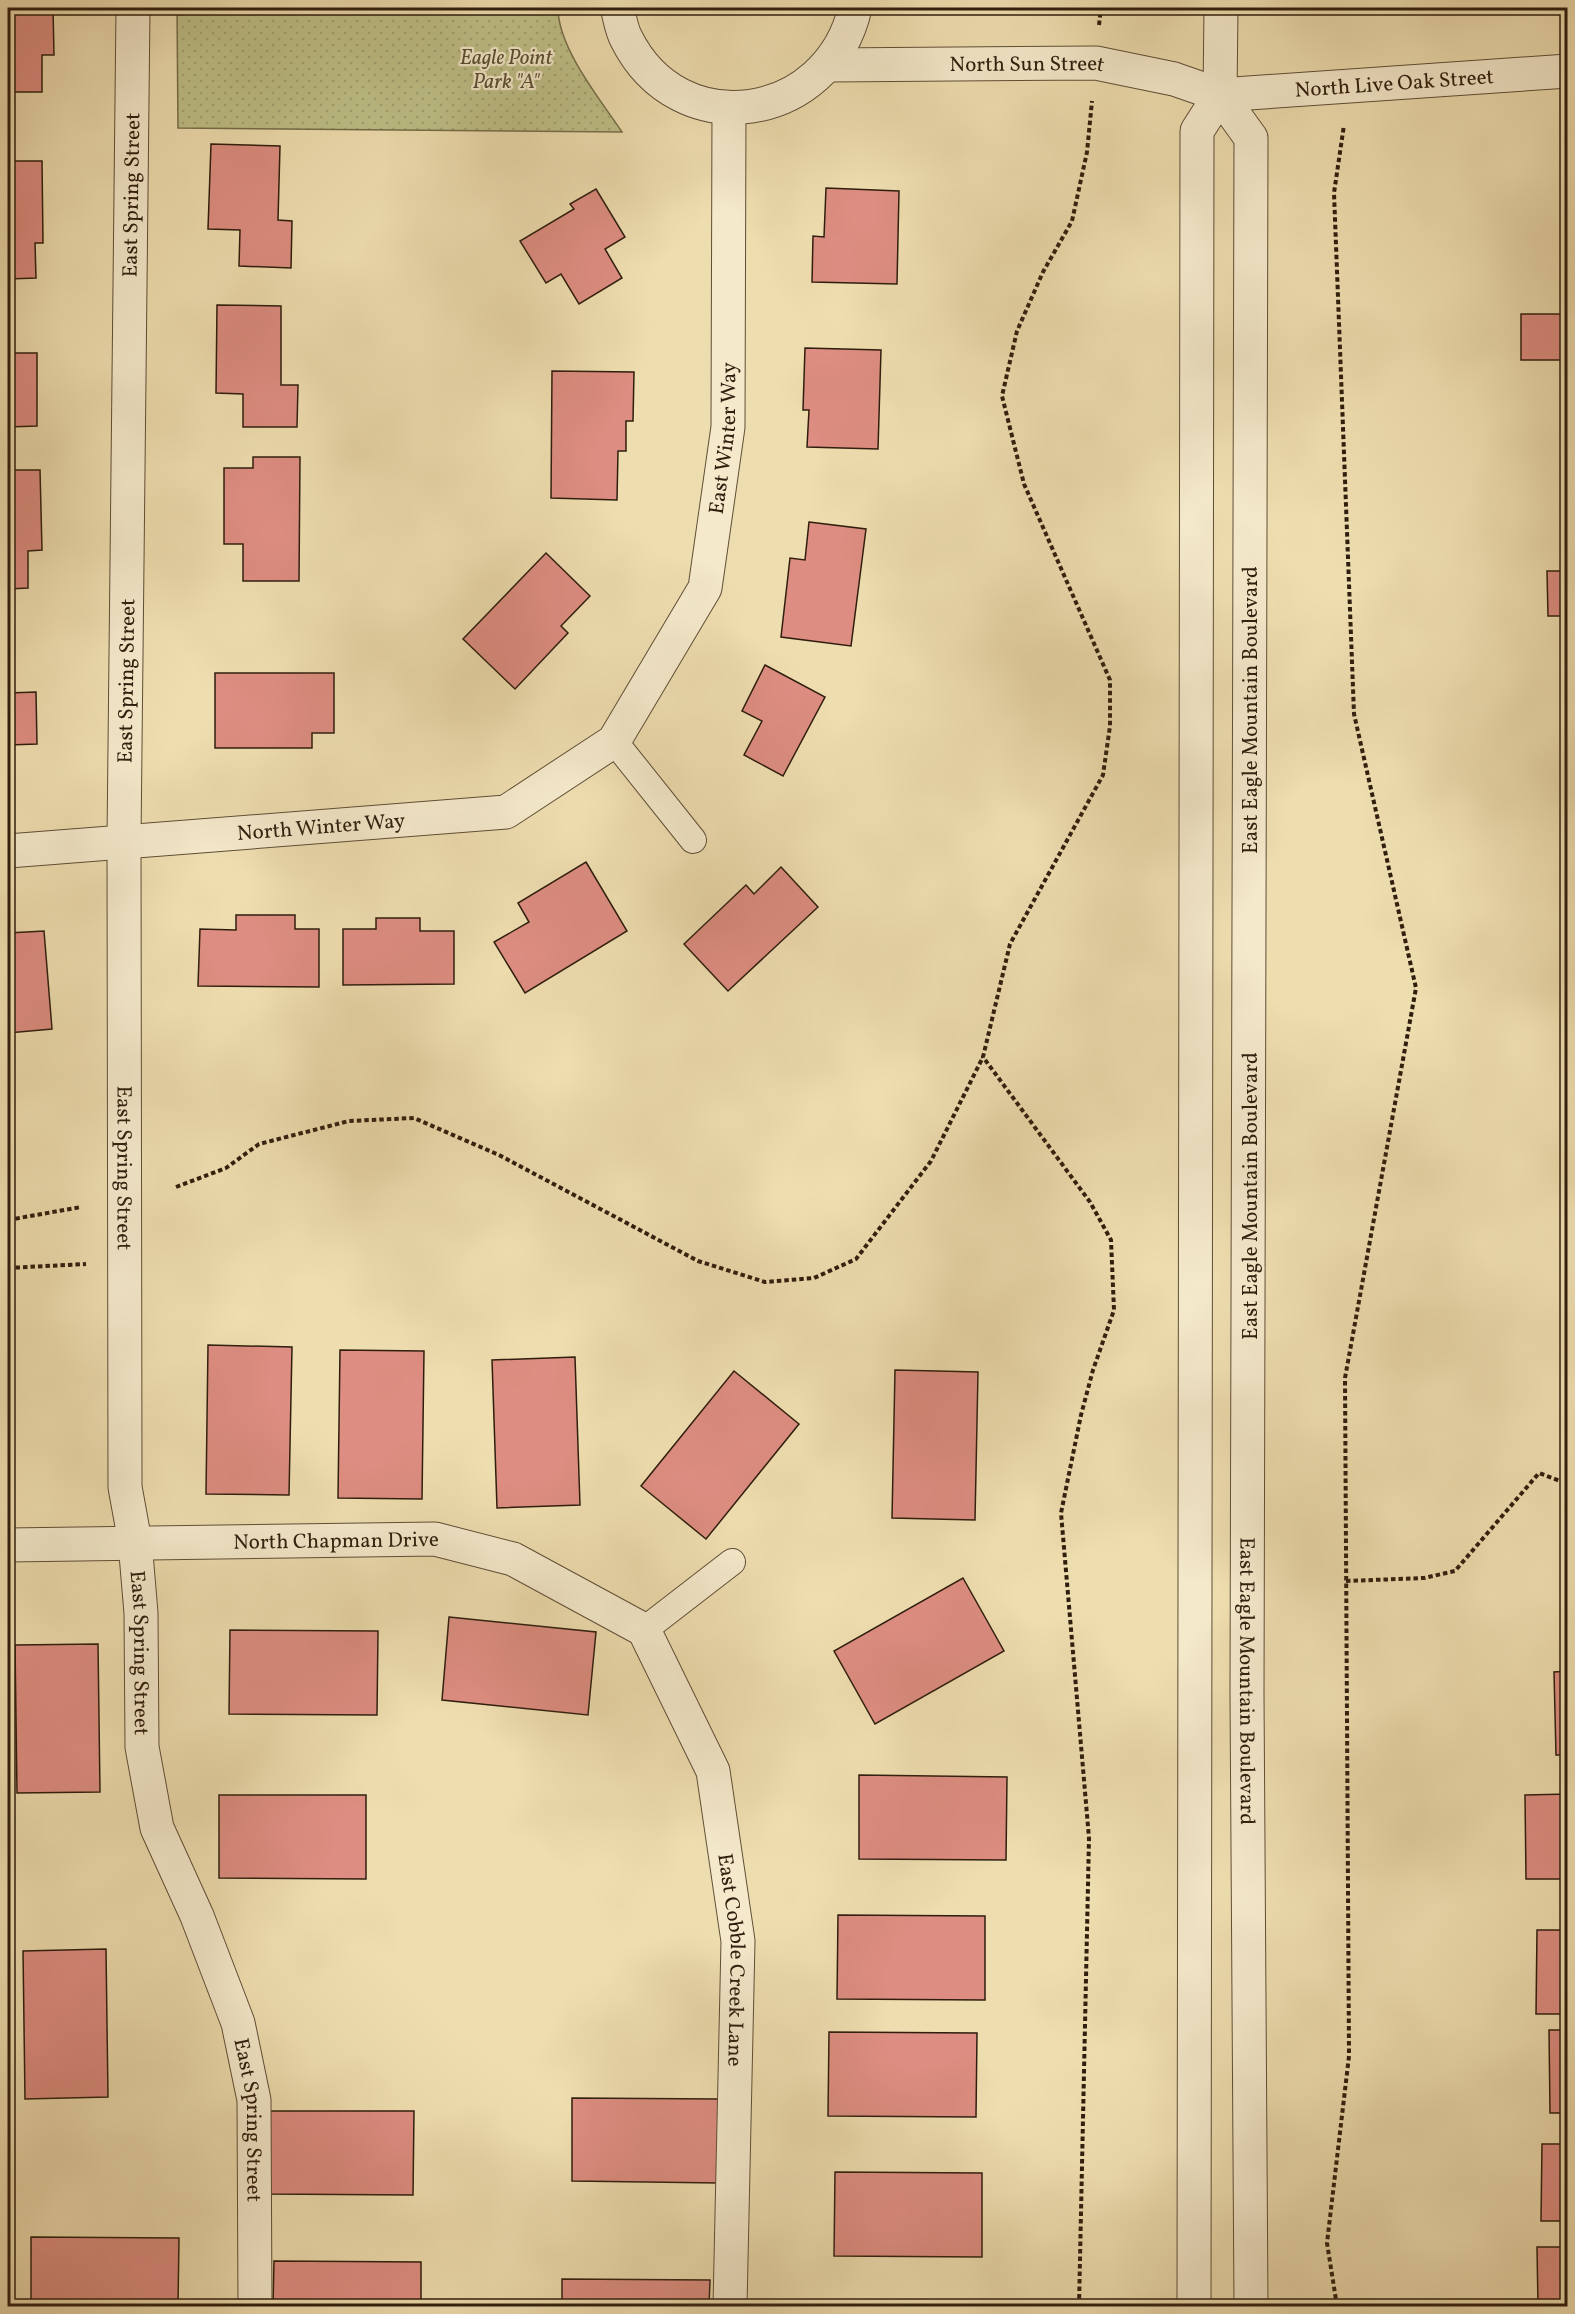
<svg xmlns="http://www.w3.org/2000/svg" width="1575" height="2314" font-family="Vollkorn,serif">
<defs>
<pattern id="park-dots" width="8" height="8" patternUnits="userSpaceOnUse" patternTransform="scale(1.5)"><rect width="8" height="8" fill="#bebf87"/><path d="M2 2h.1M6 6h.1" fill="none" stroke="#a4a473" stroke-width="1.8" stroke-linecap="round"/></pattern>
</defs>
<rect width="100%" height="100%" fill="#eeddaf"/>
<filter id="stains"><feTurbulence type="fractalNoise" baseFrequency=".00333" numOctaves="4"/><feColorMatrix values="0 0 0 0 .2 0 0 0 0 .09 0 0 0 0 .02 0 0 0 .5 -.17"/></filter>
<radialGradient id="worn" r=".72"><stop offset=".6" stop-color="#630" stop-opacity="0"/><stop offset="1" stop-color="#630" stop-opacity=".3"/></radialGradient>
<path fill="url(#park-dots)" stroke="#766e4a" stroke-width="1.5" d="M177 8H558C558 48 600 99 622 132L178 128Z"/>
<g fill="#dd8d81" stroke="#2f1e0e" stroke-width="1.5">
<path d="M8 9H53L54 55H42V92H8Z"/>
<path d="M211 144 280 146 278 220 292 221 291 268 239 266 240 230 208 229Z"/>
<path d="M8 161H42L43 243H35L36 278 8 279Z"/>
<path d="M826 188 899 191 897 284 812 282 813 236 824 237Z"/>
<path d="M596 189 625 237 605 249 622 278 579 304 561 274 546 283 520 241 574 209 570 204Z"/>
<path d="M217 305 281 306V385H298L297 427H243V394L216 393Z"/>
<path d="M1521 314H1565L1567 360H1521Z"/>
<path d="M805 348 881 350 878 449 807 447 809 410H803Z"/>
<path d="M8 353H37V426L8 427Z"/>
<path d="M552 371 634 372 633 421H626V451H618L617 500 551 498Z"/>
<path d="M253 457H300L299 581H243V544H224V468H253Z"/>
<path d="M1565 462H1568V508H1566Z"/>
<path d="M8 470H40L42 550 28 551V588L8 589Z"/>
<path d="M809 522 866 529 851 646 781 637 790 558 805 560Z"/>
<path d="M546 553 590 596 561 626 568 633 515 689 463 639Z"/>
<path d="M1547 571H1568V616H1548Z"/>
<path d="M765 665 825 697 783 776 744 755 762 721 742 711Z"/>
<path d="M215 673H334V733H312V748H215Z"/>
<path d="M36 692 37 744 8 745V693Z"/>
<path d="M586 862 627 931 525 993 494 942 529 922 518 903Z"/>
<path d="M781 867 818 907 728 991 684 944 746 885 754 894Z"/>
<path d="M236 915H295V929H319V987L198 986 200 929 236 930Z"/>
<path d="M376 918H420V931H454V984L343 985V929H376Z"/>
<path d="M44 931 52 1029 8 1033V933Z"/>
<path d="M208 1345 292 1347 289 1495 206 1494Z"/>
<path d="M340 1350 424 1351 422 1499 338 1498Z"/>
<path d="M575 1357 580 1505 497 1508 492 1360Z"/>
<path d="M895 1370 978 1372 975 1520 892 1518Z"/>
<path d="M734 1371 799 1424 706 1539 641 1486Z"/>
<path d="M963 1578 1004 1651 875 1724 834 1651Z"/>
<path d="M449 1617 596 1632 588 1715 442 1700Z"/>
<path d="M230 1630 378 1631 377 1715 229 1714Z"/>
<path d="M98 1644 100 1792 17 1793 15 1645Z"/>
<path d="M1568 1671V1755H1556L1554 1672Z"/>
<path d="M859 1775 1007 1777 1006 1860 859 1859Z"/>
<path d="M1568 1794V1879H1526L1525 1795Z"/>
<path d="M219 1795H366V1879L219 1878Z"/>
<path d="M838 1915 985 1916V2000L837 1999Z"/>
<path d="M1537 1930H1568V2014H1536Z"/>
<path d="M106 1949 108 2097 25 2099 23 1951Z"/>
<path d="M1549 2030H1568V2113H1550Z"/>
<path d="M829 2032 977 2033 976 2117 828 2116Z"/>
<path d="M572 2098 719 2099V2183L572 2181Z"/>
<path d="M266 2111H414L413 2195 266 2194Z"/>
<path d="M1542 2144H1568V2221H1541Z"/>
<path d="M835 2172 982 2173V2257L834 2256Z"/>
<path d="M31 2237 179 2238 178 2306H31Z"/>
<path d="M1537 2247H1568V2306H1538Z"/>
<path d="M274 2261 421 2262V2306H273Z"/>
<path d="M562 2279 710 2280 709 2306H562Z"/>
</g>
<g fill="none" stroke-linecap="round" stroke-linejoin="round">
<defs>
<g id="service">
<path d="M614 741 693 840"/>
<path d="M644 1630 732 1562"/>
</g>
<g id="minor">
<path id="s1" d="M133 8 124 840 125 1487 135 1542 141 1613 142 1747 157 1828 197 1916 238 2023 254 2100 255 2306"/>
<path d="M617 8C620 17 621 29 626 38 679 146 829 122 855 8"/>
<path id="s2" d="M829 65 1096 63 1174 79 1220 95 1568 71"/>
<path id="s3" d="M8 851 506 812 614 741 705 588 728 427 729 108"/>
<path id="s4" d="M8 1545 435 1539 513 1559 644 1630 713 1771 738 1941 730 2306"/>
</g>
<g id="tertiary">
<path id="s5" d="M1220 95 1251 138 1247 1694 1251 2306"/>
<path d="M1194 2306 1197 131 1220 95 1221 8"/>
</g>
</defs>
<use href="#service" stroke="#5f4e36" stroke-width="28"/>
<use href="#minor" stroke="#5f4e36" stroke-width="35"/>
<use href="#tertiary" stroke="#5f4e36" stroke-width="35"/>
<g stroke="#2f1e0e" stroke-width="4" stroke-dasharray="4.5 3" stroke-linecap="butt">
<path d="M1099 25 1101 8"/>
<path d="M176 1187 226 1168 259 1144 349 1121 414 1118 499 1155 698 1261 765 1282 814 1278 856 1259 931 1161 983 1057"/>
<path d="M8 1220 81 1207"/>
<path d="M8 1268 86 1264"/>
<path d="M1346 1581 1424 1578 1455 1571 1539 1473 1568 1484"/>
<path d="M1079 2306 1089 1838 1061 1513 1081 1415 1093 1370 1114 1310 1111 1240 1090 1202 983 1057 1010 944 1103 775 1110 726V680L1024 484 1002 396 1017 331 1043 272 1072 221 1087 152 1092 101"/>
<path d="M1337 2306 1327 2243 1349 2056 1345 1378 1416 988 1354 714 1334 193 1344 125"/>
</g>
<use href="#service" stroke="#f4e9cb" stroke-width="26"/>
<use href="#minor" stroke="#f4e9cb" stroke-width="33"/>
<use href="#tertiary" stroke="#f4e9cb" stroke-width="33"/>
</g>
<g text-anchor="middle" stroke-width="4.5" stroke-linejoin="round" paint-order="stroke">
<g font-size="21" font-style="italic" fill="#5a4e32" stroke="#f4e9cb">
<text x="506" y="64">Eagle Point<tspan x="506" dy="24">Park "A"</tspan></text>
</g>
<g font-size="21" fill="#2f1e0e" stroke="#f4e9cb">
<text dy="7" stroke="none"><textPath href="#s2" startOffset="198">North Sun Street</textPath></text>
<text dy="7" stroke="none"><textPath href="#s2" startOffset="570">North Live Oak Street</textPath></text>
<text transform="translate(131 195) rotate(-89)" y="7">East Spring Street</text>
<text dy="7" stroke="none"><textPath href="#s3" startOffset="958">East Winter Way</textPath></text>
<text transform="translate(126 681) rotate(-89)" y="7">East Spring Street</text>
<text transform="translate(1250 710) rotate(-90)" y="7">East Eagle Mountain Boulevard</text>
<text dy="7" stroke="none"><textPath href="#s3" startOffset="314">North Winter Way</textPath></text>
<text dy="7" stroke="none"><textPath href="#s1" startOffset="1160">East Spring Street</textPath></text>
<text transform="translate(1250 1196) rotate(-90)" y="7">East Eagle Mountain Boulevard</text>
<text dy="7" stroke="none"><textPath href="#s4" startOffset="328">North Chapman Drive</textPath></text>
<text dy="7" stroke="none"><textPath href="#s1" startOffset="1646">East Spring Street</textPath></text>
<text dy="7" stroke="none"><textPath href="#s5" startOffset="1596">East Eagle Mountain Boulevard</textPath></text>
<text dy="7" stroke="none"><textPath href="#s4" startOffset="1004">East Cobble Creek Lane</textPath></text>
<text dy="7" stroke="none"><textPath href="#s1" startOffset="2132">East Spring Street</textPath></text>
</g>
</g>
<rect width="1575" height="2314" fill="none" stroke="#eeddaf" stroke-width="30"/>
<rect x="9" y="9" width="1557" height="2296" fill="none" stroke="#2f1e0e" stroke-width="3"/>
<rect x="15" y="15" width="1545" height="2284" fill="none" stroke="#2f1e0e" stroke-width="1.5"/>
<rect width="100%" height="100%" filter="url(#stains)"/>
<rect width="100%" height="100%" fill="url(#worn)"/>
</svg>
